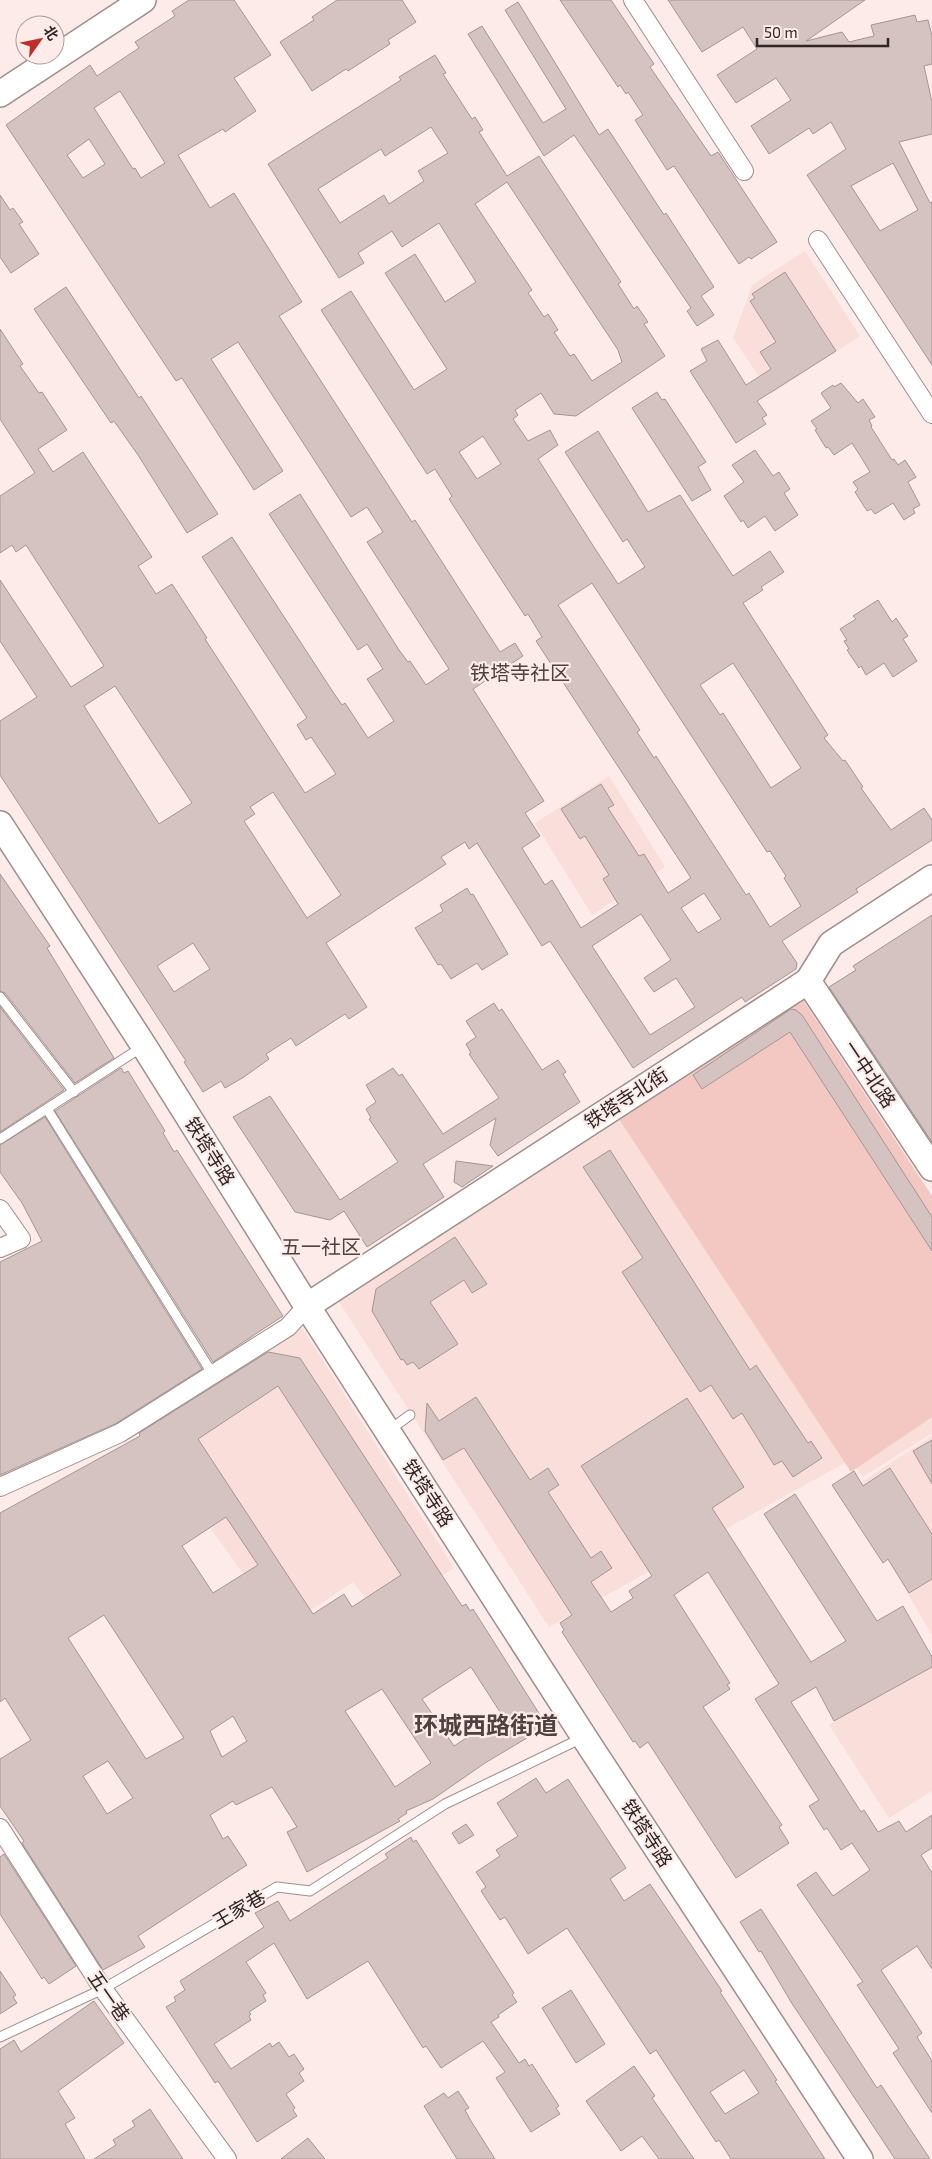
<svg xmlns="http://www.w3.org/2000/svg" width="932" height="2159" font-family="'Exo 2','Noto Sans SC',sans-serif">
<rect width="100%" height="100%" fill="#fdebe9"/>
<g fill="#f9deda">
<path d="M805 251 860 336 771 394 733 338 752 285Z"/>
<path d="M609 776 665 867 592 915 535 823Z"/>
<path d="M803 1000 932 1196V1433L863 1477 850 1460 549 1627 339 1302Z"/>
<path d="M301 1326 454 1568 379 1615 353 1582 283 1629 138 1427Z"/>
<path d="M932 1436V1635L848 1491Z"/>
<path d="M932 1665V1791L889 1818 829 1725Z"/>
</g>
<path fill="#f4c8c2" d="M803 1000 932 1196V1417L851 1472 619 1119Z"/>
<g fill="#d4c3c0" stroke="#a69593" fill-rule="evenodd">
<path d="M189 0H234L271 55 234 78 256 111 225 132 223 129 178 155 210 208 234 193 302 302 279 316 408 516 412 522 415 520 500 652 515 643 523 656 473 689 544 801 525 813 540 836 522 848 545 885 552 880 581 928 618 904 603 879 609 875 585 836 580 839 561 809 601 784 614 805 608 808 639 856 644 854 668 893 691 878 536 641 542 637 528 614 525 616 449 499 452 496 435 469 427 474 321 310 351 291 414 390 447 369 385 273 415 254 445 302 476 282 439 223 402 247 392 231 358 253 364 263 339 278 268 164 401 80 399 77 435 55 446 73 443 74 472 119 475 117 483 130 479 132 507 176 539 156 621 282 618 284 634 309 637 306 648 322 644 324 665 356 576 416 554 414 541 393 515 410 518 415 513 419 528 441 550 430 558 445 538 459 592 544 618 584 645 567 627 539 623 542 565 452 598 431 648 512 680 495 733 576 770 551 784 572 761 587 763 590 743 603 828 735 824 738 843 761 845 760 863 787 861 788 891 830 924 808 932 820V840L856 889 858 892 782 941 797 963 796 969 745 1002 742 997 633 1068 550 941 542 946 477 843 469 849 465 842 441 857 446 864 326 943 367 1007 349 1019 345 1014 296 1046 291 1038 266 1054 269 1059 244 1077 225 1088 221 1081 203 1092 184 1062 186 1061 0 775V721L37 697 0 641V580L71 687 104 666 26 545 16 552 12 545 0 553V496L35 473 0 419V329L23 364 20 366 39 393 42 392 67 430 38 449 53 472 83 452 152 557 138 566 156 594 172 584 207 638 205 639 305 793 336 774 311 737 306 740 297 725 307 718 202 557 232 537 333 692 342 705 345 703 368 738 394 721 367 679 383 669 367 644 358 650 269 514 300 494 399 650 408 662 410 661 426 685 449 669 367 542 383 532 367 507 351 517 238 342 211 359 283 471 254 490 182 378 176 381 6 125 90 65 97 76 139 48 135 42 175 16 172 11ZM120 91 165 163 141 178 135 168 133 169 94 108ZM431 127 448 153 418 171 424 181 389 204 384 195 340 223 318 189 381 149 385 156ZM89 139 105 164 83 178 67 155ZM507 182 618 350 622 362 592 381 574 354 570 356 554 332 558 330 548 314 544 317 528 293 532 290 475 204ZM483 436 501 464 477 479 459 452ZM592 583 767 852 770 851 786 876 784 878 801 906 770 927 749 893 746 895 656 756 654 758 637 732 640 730 558 605ZM733 663 801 768 771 788 723 713 720 715 700 685ZM115 686 192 803 159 824 84 706ZM273 792 341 895 307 918 244 821 255 814 250 807ZM704 893 721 919 698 933 681 908ZM641 914 671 960 644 978 654 992 676 978 695 1007 650 1035 592 946ZM193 943 210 969 174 992 157 966Z"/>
<path d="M337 0H402L416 22 388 40 390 44 348 71 346 69 312 91 280 42 314 20 312 17Z"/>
<path d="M560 0H611L654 64 650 67 711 156 718 152 777 242 751 259 749 257 739 264 674 166 667 170 635 120 643 115 628 92 626 94 620 85 618 87Z"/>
<path d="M668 0H865L806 41 842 32 849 42 874 36 871 25 915 15 917 22 928 20 932 36V64L924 66 932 102V134L899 142 930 203 932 202V365L807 175 846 149 831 122 813 134 809 128 769 154 751 126 791 100 776 78 736 103 717 75 757 49 743 27 702 52ZM893 163 918 210 880 231 851 186Z"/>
<path d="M518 2 599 135 608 129 664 215 666 213 714 287 701 296 714 315 697 326 687 311 691 308 574 135 544 156 468 34 482 26 543 123 566 109 505 10Z"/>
<path d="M0 195 10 210 13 208 23 222 19 224 39 254 11 273 0 257Z"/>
<path d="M785 272 836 351 757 401 767 415 762 418 766 424 736 443 690 371 707 361 701 349 718 340 746 385 771 369 760 352 776 342 750 301 755 298 752 294Z"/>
<path d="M66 287 139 398 141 396 218 514 187 533 138 455 114 421 111 423 34 309Z"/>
<path d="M841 383 858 403 863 399 875 417 869 420 872 426 871 427 892 460 894 459 898 465 905 460 916 477 908 482 920 505 913 509 915 513 904 520 893 503 875 514 871 509 867 511 855 492 858 489 853 482 870 472 861 457 852 443 834 455 828 447 826 448 815 430 817 429 811 421 831 408 821 393 833 385 834 387Z"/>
<path d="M657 392 662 400 665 399 706 462 698 467 711 490 692 501 632 408Z"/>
<path d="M755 450 773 476 779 472 790 489 784 493 798 515 775 531 765 516 748 528 743 520 741 522 724 496 744 482 732 465Z"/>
<path d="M878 600 892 622 896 618 908 636 903 639 917 661 893 677 884 663 866 675 861 666 859 668 847 650 849 649 844 641 847 640 840 629 856 619 853 616Z"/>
<path d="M0 874 50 946 47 948 114 1058 75 1083 5 993 0 991Z"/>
<path d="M467 888 471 895 473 894 508 954 482 970 477 963 451 979 441 964 438 965 415 928 443 911 440 905Z"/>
<path d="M932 915V1142L829 987 856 970 853 966Z"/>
<path d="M494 1003 499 1011 502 1009 542 1070 558 1060 566 1072 563 1074 580 1102 498 1156 490 1145 496 1118 423 1164 444 1197 367 1247 344 1211 330 1220 295 1212 233 1117 270 1096 340 1200 398 1162 369 1119 371 1118 366 1109 376 1102 366 1085 393 1068 399 1076 402 1074 443 1134 499 1098 469 1054 471 1053 466 1044 476 1037 466 1021Z"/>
<path d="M0 1007 64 1090 0 1132Z"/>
<path d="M791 1009 796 1010 802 1015 932 1217V1251L790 1032 702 1089 693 1075Z"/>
<path d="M121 1068 124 1073 128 1071 165 1131 163 1133 174 1152 177 1150 283 1316 213 1362 55 1111Z"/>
<path d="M45 1117 202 1369 115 1424 0 1475V1262L42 1241 22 1203 0 1172V1145Z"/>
<path d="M610 1150 750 1370 756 1365 808 1443 811 1441 822 1458 793 1477 782 1461 774 1465 742 1413 733 1419 711 1385 700 1392 622 1272 643 1258 583 1167Z"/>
<path d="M456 1161 493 1166 462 1187 454 1182Z"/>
<path d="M455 1237 487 1284 472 1293 464 1280 430 1302 458 1344 419 1369 413 1362 407 1365 403 1359 401 1360 372 1311 376 1289Z"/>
<path d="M268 1352 300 1358 462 1606 466 1604 470 1611 473 1609 547 1726 485 1763 433 1799 406 1811 407 1813 398 1819 400 1821 307 1872 287 1832 297 1827 272 1787 236 1805 233 1801 210 1815 223 1839 228 1836 247 1865 138 1936 145 1947 103 1970 22 1843 24 1841 0 1806V1759L31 1740 5 1698 0 1702V1513L140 1436 139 1433ZM278 1386 401 1575 352 1607 344 1594 313 1614 198 1439ZM226 1517 258 1565 213 1593 182 1546ZM104 1615 184 1738 146 1759 68 1638ZM471 1667 502 1715 454 1746 422 1699ZM382 1689 431 1763 395 1787 345 1711ZM233 1716 247 1741 222 1757 210 1731ZM108 1761 133 1798 107 1814 83 1776Z"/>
<path d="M476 1397 530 1480 548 1468 559 1485 548 1492 591 1558 601 1551 612 1568 591 1582 611 1612 633 1598 629 1591 652 1576 581 1466 687 1398 744 1487 712 1508 811 1662 846 1641 764 1514 795 1494 877 1621 903 1606 932 1657V1667L834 1721 816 1687 791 1702 861 1812 864 1810 878 1832 899 1821 906 1832 932 1815V1848L921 1855 932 1873V1969L917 1946 881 1970 922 2033 917 2037 932 2061V2113L893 2053 899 2049 857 1985 863 1982 797 1885 816 1872 833 1896 870 1870 852 1843 841 1850 827 1828 824 1830 809 1806 819 1800 755 1699 779 1684 708 1572 674 1595 730 1683 727 1685 730 1689 703 1707 782 1825 779 1827 789 1843 736 1878 648 1742 640 1748 635 1741 633 1742 562 1632 564 1630 560 1623 572 1615 464 1448 443 1460 425 1431 427 1403 439 1421Z"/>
<path d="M932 1440V1484L913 1451Z"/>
<path d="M890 1468 932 1534V1579L909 1593 888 1559 883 1563 832 1485 854 1471 863 1486Z"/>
<path d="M536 1778 546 1793 568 1779 626 1868 610 1879 624 1901 650 1884 722 1991 720 1992 777 2080 775 2081 825 2159H731L719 2140 716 2142 656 2050 650 2054 567 1928 528 1954 505 1917 500 1920 481 1891 486 1887 476 1872 500 1856 496 1850 518 1836 497 1803ZM744 2070 759 2093 725 2114 710 2092Z"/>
<path d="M466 1824 474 1835 459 1844 452 1833Z"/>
<path d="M411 1837 413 1842 416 1840 514 1993 512 1995 517 2002 498 2015 499 2017 491 2022 519 2063 525 2059 529 2066 532 2064 559 2106 556 2108 560 2114 531 2132 496 2078 505 2072 483 2041 441 2068 426 2046 423 2048 368 1961 307 1999 274 1943 246 1962 266 1993 263 1995 266 2001 249 2012 251 2014 249 2016 251 2020 214 2044 231 2069 270 2043 272 2047 279 2042 289 2057 294 2054 304 2069 299 2073 304 2081 286 2094 295 2108 293 2110 297 2116 257 2142 218 2081 215 2083 166 2007 176 2001 174 1997 185 1990 180 1981 264 1927 255 1913 278 1901 290 1921 388 1858 385 1854Z"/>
<path d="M4 1854 76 1966 49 1984 44 1977 42 1979 0 1914V1857Z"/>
<path d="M761 1909 877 2088 881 2085 930 2159H895L791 2002 761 1951 759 1952 740 1922Z"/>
<path d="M0 1971 16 1995 13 1997 17 2003 0 2014Z"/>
<path d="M571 1990 605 2044 576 2063 542 2008Z"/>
<path d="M94 2001 124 2043 58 2091 75 2118 65 2124 85 2159H0V2049L14 2040 21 2052Z"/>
<path d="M634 2066 655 2096 652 2098 694 2159H659L642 2136 621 2151 586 2101Z"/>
<path d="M458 2091 469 2108 465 2110 471 2121 495 2159H457L424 2106 444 2093 448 2098Z"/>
<path d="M150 2109 183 2159H94L116 2145 113 2140 135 2126 132 2121Z"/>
<path d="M308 2138 325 2159H281Z"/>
</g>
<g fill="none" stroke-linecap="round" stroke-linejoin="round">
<defs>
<g id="lane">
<path d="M0 997 74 1092"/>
<path d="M47 1109 212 1373"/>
<path d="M0 1139 142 1047"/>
<path d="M388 1431 410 1415"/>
<path d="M0 2037 103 1989 277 1887 310 1891 445 1804 582 1738"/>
</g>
<g id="street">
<path d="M633 0 744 171"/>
<path d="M818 240 932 414"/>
<path d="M0 1209 21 1239 0 1248"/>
<path d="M0 1487 120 1433 288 1327 307 1306"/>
<path d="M0 1828 103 1989 227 2159"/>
</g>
<g id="secondary">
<path d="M0 94 143 0"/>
<path d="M0 824 144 1046 307 1306 584 1737 860 2159"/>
<path d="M808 981 932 1168"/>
<path d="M307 1306 808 981 831 944 932 878"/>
</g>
</defs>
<use href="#lane" stroke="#9e8e8c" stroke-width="11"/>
<use href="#street" stroke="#9e8e8c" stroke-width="20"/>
<use href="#secondary" stroke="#9e8e8c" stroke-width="28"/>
<use href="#lane" stroke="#fff" stroke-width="9"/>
<use href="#street" stroke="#fff" stroke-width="18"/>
<use href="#secondary" stroke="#fff" stroke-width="25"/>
</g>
<g text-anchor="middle" stroke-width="4.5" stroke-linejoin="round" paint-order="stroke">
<g font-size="19" fill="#2d2625" stroke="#fdebe9">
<text transform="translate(870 1074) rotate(56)" y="7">一中北路</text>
<text transform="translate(626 1098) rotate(-33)" y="7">铁塔寺北街</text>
<text transform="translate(210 1151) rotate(58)" y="7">铁塔寺路</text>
<text transform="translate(428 1493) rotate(57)" y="7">铁塔寺路</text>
<text transform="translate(647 1833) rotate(57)" y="7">铁塔寺路</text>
<text transform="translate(239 1909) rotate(-30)" y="7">王家巷</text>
<text transform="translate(109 1996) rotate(55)" y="7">五一巷</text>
</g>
<g font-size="20" fill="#4f413f" stroke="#fdebe9">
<text x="520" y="680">铁塔寺社区</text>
<text x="321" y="1254">五一社区</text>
</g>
<g font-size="24" font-weight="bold" fill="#4f413f" stroke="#fdebe9">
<text x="486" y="1734">环城西路街道</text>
</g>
</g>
<g transform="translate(40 40) rotate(57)"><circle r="24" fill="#fdebe9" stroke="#aa9c9b"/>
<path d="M0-4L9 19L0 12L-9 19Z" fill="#bd2e2a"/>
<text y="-8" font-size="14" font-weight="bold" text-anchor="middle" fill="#2d2625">北</text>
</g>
<path d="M757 38v8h131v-8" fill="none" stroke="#2d2625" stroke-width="2.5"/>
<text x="764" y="38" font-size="15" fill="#2d2625" stroke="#fdebe9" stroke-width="4" paint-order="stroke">50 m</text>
</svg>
